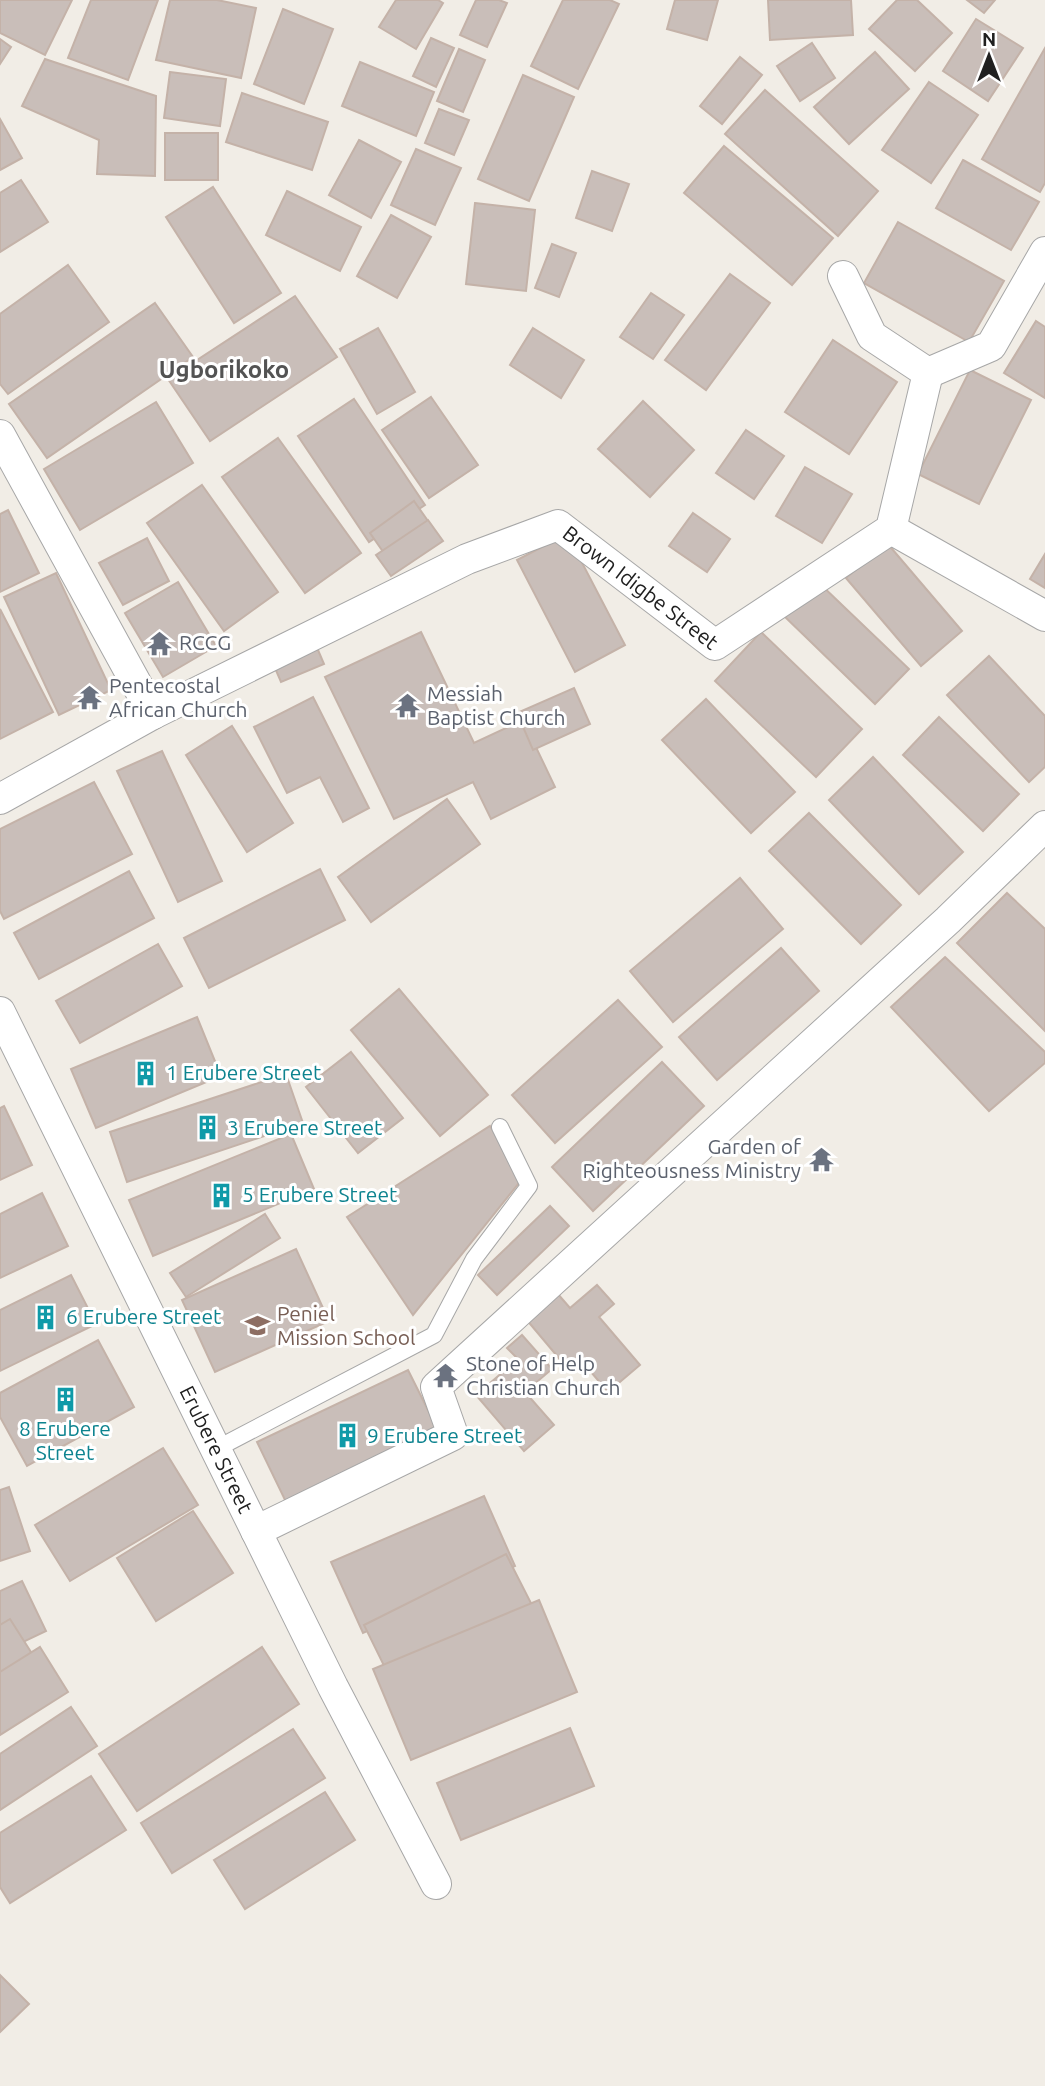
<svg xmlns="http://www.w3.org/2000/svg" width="1045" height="2086" font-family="Ubuntu,sans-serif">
<rect width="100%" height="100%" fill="#f1ede6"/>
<g fill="#c9beb9" stroke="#c4b2a8" stroke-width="2">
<path d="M0 0H72L45 55 0 33Z"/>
<path d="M91 0H158L128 80 68 58Z"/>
<path d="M170 0H217L256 8 241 78 156 60Z"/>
<path d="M396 0H438L443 3 416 49 379 27Z"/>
<path d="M476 0H499L507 3 487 47 460 35Z"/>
<path d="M563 0H610L619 4 578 89 531 66Z"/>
<path d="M675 0H718L707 40 667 29Z"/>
<path d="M768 0H851L853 35 770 40Z"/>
<path d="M897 0H917L952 33 915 71 869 29Z"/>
<path d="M967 0H995L984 13Z"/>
<path d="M283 9 333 29 304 104 254 84Z"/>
<path d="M976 19 1023 48 988 101 943 71Z"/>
<path d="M431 38 454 48 436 87 413 76Z"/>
<path d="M0 39 11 47 0 64Z"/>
<path d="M812 43 835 78 800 101 777 66Z"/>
<path d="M1045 48V183L1040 192 982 159Z"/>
<path d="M459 49 485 60 463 112 437 101Z"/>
<path d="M875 52 909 89 849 144 814 107Z"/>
<path d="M740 57 762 75 722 124 700 106Z"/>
<path d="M45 59 156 96 155 176 97 174 99 140 22 106Z"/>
<path d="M360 62 434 92 416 136 342 106Z"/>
<path d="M170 72 226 79 220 126 164 118Z"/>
<path d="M523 75 574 97 529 201 478 179Z"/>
<path d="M929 82 978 115 931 183 882 150Z"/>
<path d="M765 90 878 191 838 236 725 134Z"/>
<path d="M242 93 328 122 312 170 226 142Z"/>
<path d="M439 109 469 120 454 155 425 143Z"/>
<path d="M0 119 22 158 0 170Z"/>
<rect x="165" y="133" width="53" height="47"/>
<path d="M359 140 401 162 371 218 329 195Z"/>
<path d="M724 146 833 238 792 285 684 193Z"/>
<path d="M416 149 461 168 435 225 391 205Z"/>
<path d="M963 160 1039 202 1011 250 936 208Z"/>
<path d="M592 171 629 184 612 231 576 218Z"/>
<path d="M21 180 48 222 0 252V193Z"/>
<path d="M213 187 281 293 234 323 166 217Z"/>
<path d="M287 191 361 227 340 271 266 235Z"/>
<path d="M475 203 535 210 526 291 466 284Z"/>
<path d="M391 215 431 237 397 298 357 276Z"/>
<path d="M898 222 1004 281 969 342 864 283Z"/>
<path d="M552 244 576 253 559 297 535 288Z"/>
<path d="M68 265 109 322 8 394 0 384V314Z"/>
<path d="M730 274 770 303 706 390 665 360Z"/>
<path d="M651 293 684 315 653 359 620 337Z"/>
<path d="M295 296 337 357 210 441 168 379Z"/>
<path d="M155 303 193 357 47 458 9 404Z"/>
<path d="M1036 321 1045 327V398L1004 373Z"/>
<path d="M378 328 415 392 377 414 340 349Z"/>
<path d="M533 328 584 360 561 398 510 365Z"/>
<path d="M833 340 897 382 849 454 785 412Z"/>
<path d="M970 370 1031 400 979 504 918 474Z"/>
<path d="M431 397 478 465 429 498 382 430Z"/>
<path d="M354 399 425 505 369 542 298 436Z"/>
<path d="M643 401 694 450 650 497 598 449Z"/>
<path d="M156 402 193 463 80 530 44 469Z"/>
<path d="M746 430 784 456 754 499 716 473Z"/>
<path d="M278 438 361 553 305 593 222 477Z"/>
<path d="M805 467 852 494 822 543 776 516Z"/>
<path d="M202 485 278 592 224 631 147 523Z"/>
<path d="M414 501 428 521 384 553 370 533Z"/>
<path d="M8 510 39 573 0 592V514Z"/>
<path d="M693 513 730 539 707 572 669 546Z"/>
<path d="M428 520 443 541 391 576 376 555Z"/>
<path d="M567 534 625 645 575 672 517 560Z"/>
<path d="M147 538 169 581 123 605 99 563Z"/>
<path d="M887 543 962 631 921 666 846 578Z"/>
<path d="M1045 554V588L1030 579Z"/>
<path d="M56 573 111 690 59 715 4 597Z"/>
<path d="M817 581 909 669 875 704 783 615Z"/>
<path d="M178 582 216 646 163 677 125 613Z"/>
<path d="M0 609 53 712 0 739Z"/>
<path d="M421 632 474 743 523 720 555 787 491 819 473 782 394 819 325 677Z"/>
<path d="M761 632 862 729 816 777 715 681Z"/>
<path d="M315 643 324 664 281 682 272 661Z"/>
<path d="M989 656 1045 716V767L1029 782 947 695Z"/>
<path d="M574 688 590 724 533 750 517 713Z"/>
<path d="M313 697 369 808 343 822 320 777 287 793 254 727Z"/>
<path d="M706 699 795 792 751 833 662 740Z"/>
<path d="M939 717 1019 794 983 831 903 755Z"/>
<path d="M232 726 293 823 247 852 186 755Z"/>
<path d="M162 751 222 881 178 902 117 771Z"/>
<path d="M873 757 963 852 919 894 829 800Z"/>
<path d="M94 782 132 854 4 919 0 911V829Z"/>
<path d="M447 799 480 844 371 922 338 877Z"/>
<path d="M809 813 901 905 861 944 769 851Z"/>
<path d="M320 869 345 920 209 988 184 938Z"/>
<path d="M129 871 154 918 39 979 14 933Z"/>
<path d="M740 878 783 929 673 1022 630 971Z"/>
<path d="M1007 893 1045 929V1031L957 943Z"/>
<path d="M158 944 182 986 80 1043 56 1001Z"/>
<path d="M781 948 819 991 717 1080 679 1037Z"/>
<path d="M945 957 1045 1052V1063L989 1111 891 1007Z"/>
<path d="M399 989 488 1095 440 1136 351 1030Z"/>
<path d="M618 1000 662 1047 555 1143 512 1095Z"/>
<path d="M197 1017 221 1076 96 1128 71 1069Z"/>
<path d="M351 1052 403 1118 358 1153 306 1087Z"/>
<path d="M662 1062 704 1106 593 1211 552 1167Z"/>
<path d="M286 1074 303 1123 127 1182 110 1132Z"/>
<path d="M4 1106 32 1165 0 1180V1108Z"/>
<path d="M490 1126 523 1178 413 1315 347 1217Z"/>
<path d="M291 1134 314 1189 153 1256 129 1200Z"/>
<path d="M42 1193 68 1246 0 1278V1214Z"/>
<path d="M550 1206 569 1226 497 1295 478 1275Z"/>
<path d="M265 1214 280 1238 186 1297 170 1273Z"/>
<path d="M296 1249 329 1321 215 1372 182 1300Z"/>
<path d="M71 1275 96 1324 0 1371V1310Z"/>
<path d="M597 1285 614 1304 599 1317 640 1365 608 1392 580 1359 568 1369 526 1319 557 1293 570 1308Z"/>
<path d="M522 1335 552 1369 525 1392 554 1425 524 1451 476 1395 518 1359 507 1348Z"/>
<path d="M98 1340 134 1407 27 1466 0 1417V1393Z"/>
<path d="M408 1370 438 1430 286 1502 257 1442Z"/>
<path d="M163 1448 198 1505 70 1581 35 1525Z"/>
<path d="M9 1487 30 1551 0 1561V1490Z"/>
<path d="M484 1496 515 1566 363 1633 331 1562Z"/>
<path d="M193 1511 233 1573 156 1621 117 1558Z"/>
<path d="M506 1554 535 1611 392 1682 364 1625Z"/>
<path d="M22 1581 46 1631 0 1653V1591Z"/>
<path d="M539 1600 577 1692 411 1760 373 1669Z"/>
<path d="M10 1619 43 1671 0 1698V1625Z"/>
<path d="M40 1647 68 1692 0 1735V1672Z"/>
<path d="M262 1647 299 1704 137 1811 99 1754Z"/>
<path d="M71 1707 97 1746 0 1810V1754Z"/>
<path d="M570 1728 594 1786 461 1840 437 1783Z"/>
<path d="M293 1729 325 1778 172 1873 141 1823Z"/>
<path d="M91 1776 126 1830 10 1903 0 1887V1833Z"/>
<path d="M325 1792 355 1840 245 1909 214 1860Z"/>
<path d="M0 1975 29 2004 0 2032Z"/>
</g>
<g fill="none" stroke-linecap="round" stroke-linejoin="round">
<defs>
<path id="lane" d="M216 1449 434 1335 474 1259 529 1186 500 1127"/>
<g id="street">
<path d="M928 373 991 346 1045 252"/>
<path d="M0 435 153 714"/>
<path d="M891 529 1045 616"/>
<path id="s1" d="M0 799 153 714 467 559 558 525 715 645 891 529 928 373 872 336 843 276"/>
<path id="s2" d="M0 1012 333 1687 436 1884"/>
<path d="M256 1531 453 1435 436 1387 948 920 1045 826"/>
</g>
</defs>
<use href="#lane" stroke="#a7a7a7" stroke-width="18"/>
<use href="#street" stroke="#a7a7a7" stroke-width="32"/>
<use href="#lane" stroke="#fff" stroke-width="16"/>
<use href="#street" stroke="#fff" stroke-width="30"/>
</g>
<defs>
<symbol id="temple-bare" viewBox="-9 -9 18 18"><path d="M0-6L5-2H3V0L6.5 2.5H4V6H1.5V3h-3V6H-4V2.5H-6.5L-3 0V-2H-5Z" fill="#6b7280" stroke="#fff" stroke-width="2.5" paint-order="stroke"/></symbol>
<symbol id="building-bare" viewBox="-9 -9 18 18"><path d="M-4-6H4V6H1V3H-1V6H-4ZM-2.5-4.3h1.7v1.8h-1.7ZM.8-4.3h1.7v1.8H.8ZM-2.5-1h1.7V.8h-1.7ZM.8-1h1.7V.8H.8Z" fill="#0f9aa8" stroke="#fff" stroke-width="2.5" paint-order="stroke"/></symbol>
<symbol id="school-bare" viewBox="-9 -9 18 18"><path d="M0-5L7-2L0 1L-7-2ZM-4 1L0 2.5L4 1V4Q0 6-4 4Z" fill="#8d6e63" stroke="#fff" stroke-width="2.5" paint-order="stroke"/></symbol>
</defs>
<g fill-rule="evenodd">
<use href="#temple-bare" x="142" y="626" width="35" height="35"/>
<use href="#temple-bare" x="72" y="680" width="35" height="35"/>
<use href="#temple-bare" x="390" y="688" width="35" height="35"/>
<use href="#building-bare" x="128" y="1056" width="35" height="35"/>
<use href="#building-bare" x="190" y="1110" width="35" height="35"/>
<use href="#temple-bare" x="804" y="1142" width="35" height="35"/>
<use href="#building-bare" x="204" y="1178" width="35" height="35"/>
<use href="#building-bare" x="28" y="1300" width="35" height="35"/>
<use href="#school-bare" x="240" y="1308" width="35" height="35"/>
<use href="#temple-bare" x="428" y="1358" width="35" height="35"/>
<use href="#building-bare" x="48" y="1382" width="35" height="35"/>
<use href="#building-bare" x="330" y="1418" width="35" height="35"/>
</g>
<g text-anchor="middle" stroke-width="6" stroke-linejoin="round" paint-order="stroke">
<g font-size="21" fill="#202020" stroke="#fff">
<text dy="7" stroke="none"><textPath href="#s1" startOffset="726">Brown Idigbe Street</textPath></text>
<text dy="7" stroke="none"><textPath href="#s2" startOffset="488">Erubere Street</textPath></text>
</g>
<g font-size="21" fill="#5b616d" stroke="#fff" text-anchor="start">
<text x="179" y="650">RCCG</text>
<text x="109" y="693">Pentecostal<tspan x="109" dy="24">African Church</tspan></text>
<text x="427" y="701">Messiah<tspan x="427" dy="24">Baptist Church</tspan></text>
<text x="801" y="1154" text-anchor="end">Garden of<tspan x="801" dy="24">Righteousness Ministry</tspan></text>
<text x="466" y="1371">Stone of Help<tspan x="466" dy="24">Christian Church</tspan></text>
</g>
<g font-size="21" fill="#0d838f" stroke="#fff" text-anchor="start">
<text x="166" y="1080">1 Erubere Street</text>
<text x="227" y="1135">3 Erubere Street</text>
<text x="242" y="1202">5 Erubere Street</text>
<text x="66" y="1324">6 Erubere Street</text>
<text x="65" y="1436" text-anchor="middle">8 Erubere<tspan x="65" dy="24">Street</tspan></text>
<text x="367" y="1443">9 Erubere Street</text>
</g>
<g font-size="21" fill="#785e54" stroke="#fff" text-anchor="start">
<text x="277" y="1321">Peniel<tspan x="277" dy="24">Mission School</tspan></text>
</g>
<g font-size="24" font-weight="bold" fill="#535353" stroke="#fff">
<text x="224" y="378">Ugborikoko</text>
</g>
</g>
<g transform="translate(989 56)" stroke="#ffffff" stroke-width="5" paint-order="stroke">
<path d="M0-5L12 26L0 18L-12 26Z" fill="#202020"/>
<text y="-10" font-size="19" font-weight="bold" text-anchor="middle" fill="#202020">N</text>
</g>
</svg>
